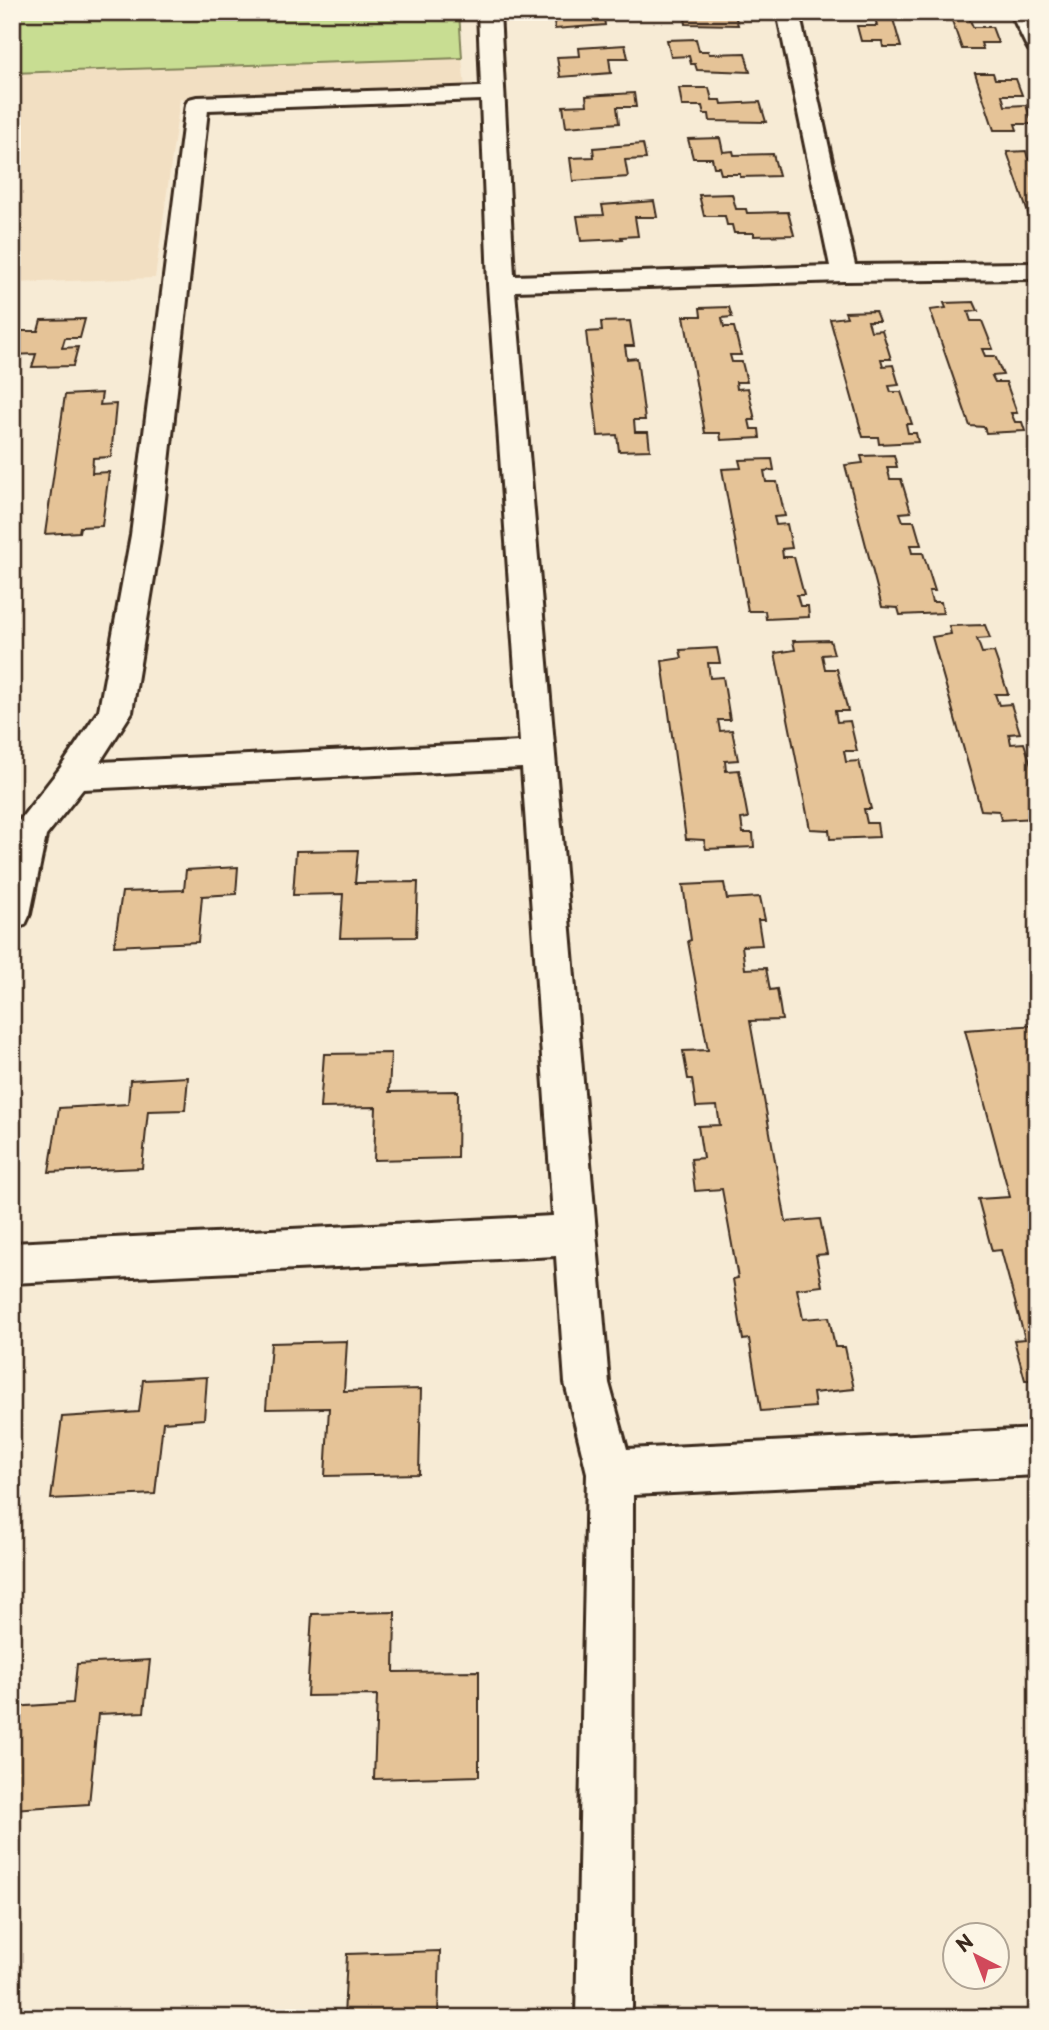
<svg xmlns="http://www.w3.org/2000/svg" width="1049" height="2030" font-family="'Playpen Sans',sans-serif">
<rect width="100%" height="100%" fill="#f7ebd5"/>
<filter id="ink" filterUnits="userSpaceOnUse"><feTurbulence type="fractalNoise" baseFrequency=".0143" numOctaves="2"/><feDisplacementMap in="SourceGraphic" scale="14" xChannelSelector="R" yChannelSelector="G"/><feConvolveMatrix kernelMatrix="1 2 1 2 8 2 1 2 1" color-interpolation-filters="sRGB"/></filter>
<g filter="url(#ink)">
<path fill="#f2dfc2" d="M462 58 465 89 180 99 155 278 12 283V73Z"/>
<path fill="#c8dd92" stroke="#828458" stroke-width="2" d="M12 12H459L462 58 12 73Z"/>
<g fill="#e5c397" stroke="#3b2a1e" stroke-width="2">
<path d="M553 12H603L605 25 555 29Z"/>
<path d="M679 12H734L738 25 686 24 685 18H680Z"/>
<path d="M854 12H891L901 47H883L882 41H861L857 26H877L875 17H855Z"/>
<path d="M949 12H987L989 18H969L973 27H992L998 43H981L983 49H962Z"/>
<path d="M696 39 699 51H708L709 54 745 53 750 72 697 70 695 64H691L689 56 671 57 667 40Z"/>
<path d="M625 45 628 58H609L611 73 560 77 557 57 580 56 579 48Z"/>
<path d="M975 73H993L995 79H1016L1022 95H1002L1005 106 1026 105 1033 124H1015L1017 130H994Z"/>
<path d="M679 88H709L712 100H721L722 104 760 102 766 122 710 121 709 114H704L702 106H682Z"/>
<path d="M634 93 636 107H617L619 123 566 127 563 106 587 105 586 96Z"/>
<path d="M720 138 723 152 733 151 734 155 773 154 779 176 740 177V174H721L719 167H714L712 158H693L688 139Z"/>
<path d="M643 144 646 159 625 160 628 177 573 181 570 158 594 157 593 148Z"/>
<path d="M1026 151 1028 159 1037 158V216H1029L1007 152Z"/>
<path d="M732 194 736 209H746L747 213 788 212 794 235 754 236V233H734L732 225H727L725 216H704L699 195Z"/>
<path d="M654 201 657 217H635L638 236 621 237 622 239 581 241 577 216 604 215 602 205Z"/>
<path d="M974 302 978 311 968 312 971 321H982L993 349H982L985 356H995L1003 375 992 376 995 382H1006L1017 413H1011L1015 422H1022L1025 431 986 433 984 427 970 426 930 310 946 308 944 303Z"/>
<path d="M729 307 732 317 722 318 724 327H734L741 355H730L732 362H742L747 382H736L737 389 748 388 755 420H749L751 429H759L760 438 721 440 720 433H705L684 316H701L700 308Z"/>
<path d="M875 311 879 321H868L871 331 882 330 891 359H881L883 366 893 365 899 385 889 386 891 392H901L912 424H906L908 433H916L918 442 879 444 878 437H863L830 319 847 317 845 312Z"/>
<path d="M85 319 80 338H65L62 348 78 347 73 366 32 367 36 354 12 355V331H38L41 320Z"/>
<path d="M630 321 634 346H625L627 359 637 358 645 420H634L635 432H648L650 450 619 451 617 435 598 436 586 332 602 331 601 322Z"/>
<path d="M102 393 100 405 116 404 111 457 93 458 92 473 109 472 102 526 80 527 79 532 45 534 65 395Z"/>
<path d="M894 455 897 467H887L890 479H901L911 512 900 513 903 521H914L921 545H910L912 553H923L935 591H929L932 602H941L943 613 900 615 898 608 882 607 845 465 863 463 861 456Z"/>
<path d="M772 459 774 470 764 471 766 482H777L785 516 774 517 776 525 787 524 792 548 782 549 783 557H794L804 595H797L800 606H808L809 617 766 619 765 611H748L722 469 741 468 739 460Z"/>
<path d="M985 625 990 638 977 639 982 653 994 652 1000 669 1008 694H995L999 705 1011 704 1020 733 1009 734 1011 744 1024 743 1037 782V790H1032L1037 818 1001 820 999 811 981 810 932 637 951 634 949 626Z"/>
<path d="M830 640 834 654 822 655 825 669H837L848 711H835L837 722 850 721 857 751H844L846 762 859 761 871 809H864L867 823H877L879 837 830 839 829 830 810 829 775 653 795 650 793 641Z"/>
<path d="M717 648 720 663H708L710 678 723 677 730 720H718L720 731 732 730 738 760 725 761 726 771 739 770 748 818 741 819 743 833H753L754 847 706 849 704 840 686 839 662 661 682 658 680 650Z"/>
<path d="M358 850 355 883 418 882 416 937 340 938 343 894 293 895 296 851Z"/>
<path d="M238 867 236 894 202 896 198 942 114 946 122 892 184 890 186 870Z"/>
<path d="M724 883 727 899 760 897 765 920H758L762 945 742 946 745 969 766 968 770 990 777 989 782 1020 750 1021 786 1222 820 1219 827 1254 816 1255 822 1286 797 1289 803 1319 829 1317 835 1347H845L854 1389 813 1393 815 1407 761 1411 749 1339 743 1340 733 1279 738 1278 722 1189 695 1191 691 1159 703 1158 698 1126 720 1125 717 1106 696 1107 692 1079H688L683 1051 708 1050 688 941 691 940 683 885Z"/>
<path d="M1037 1025V1380H1025L1014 1340 1025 1339 1001 1250 992 1251 978 1199 1010 1197 965 1030Z"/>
<path d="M391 1053 389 1092 458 1091 457 1158 374 1160 376 1107 320 1108 324 1054Z"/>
<path d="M188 1077 185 1110 148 1111 142 1168 49 1172 59 1108 128 1104 130 1080Z"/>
<path d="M347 1341 344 1391 421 1389 419 1474 325 1476 329 1408 266 1409 271 1343Z"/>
<path d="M207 1377 204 1419 163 1422 155 1494 51 1499 62 1417 139 1412 143 1380Z"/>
<path d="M395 1612 394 1672 479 1671V1776L374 1779 377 1695 307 1696 312 1614Z"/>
<path d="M150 1660 144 1712 98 1714 89 1804 12 1809V1707L73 1703 77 1664Z"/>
<path d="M440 1951 438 2018H344L347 1954Z"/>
<path d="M986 2009 987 2018H920L919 2014Z"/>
</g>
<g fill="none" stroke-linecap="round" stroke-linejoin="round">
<defs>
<g id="street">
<path d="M478 12H500L514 276 830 266 777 12H799L855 265 1037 263V279L844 281 515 291 609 1383 627 1449 1037 1429V1475L633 1495 632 2018H576L587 1473 565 1383 556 1256 12 1283V1243L553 1216 522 768 83 789 46 836 30 914 25 925 12 929V830L61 767 99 710 131 535 186 104 189 99 197 97 481 87ZM481 100 488 284 520 742 100 762 132 712 161 535 208 110Z"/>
<path d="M1010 12H1032L1037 22V51L1029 50 1026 45Z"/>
</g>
</defs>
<use href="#street" stroke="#3b2a1e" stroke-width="6"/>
<use href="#street" fill="#fcf5e5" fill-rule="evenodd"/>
</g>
</g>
<rect width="1049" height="2030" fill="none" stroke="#fcf5e5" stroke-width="42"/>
<rect x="21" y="21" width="1007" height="1988" fill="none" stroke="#3b2a1e" stroke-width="2.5" filter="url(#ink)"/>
<g transform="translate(976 1956) rotate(318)"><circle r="33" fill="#fcf5e5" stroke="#afa495" stroke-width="2"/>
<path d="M0-5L12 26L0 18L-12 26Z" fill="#d1495b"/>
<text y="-10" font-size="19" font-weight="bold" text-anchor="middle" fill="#3b2a1e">N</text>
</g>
</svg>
